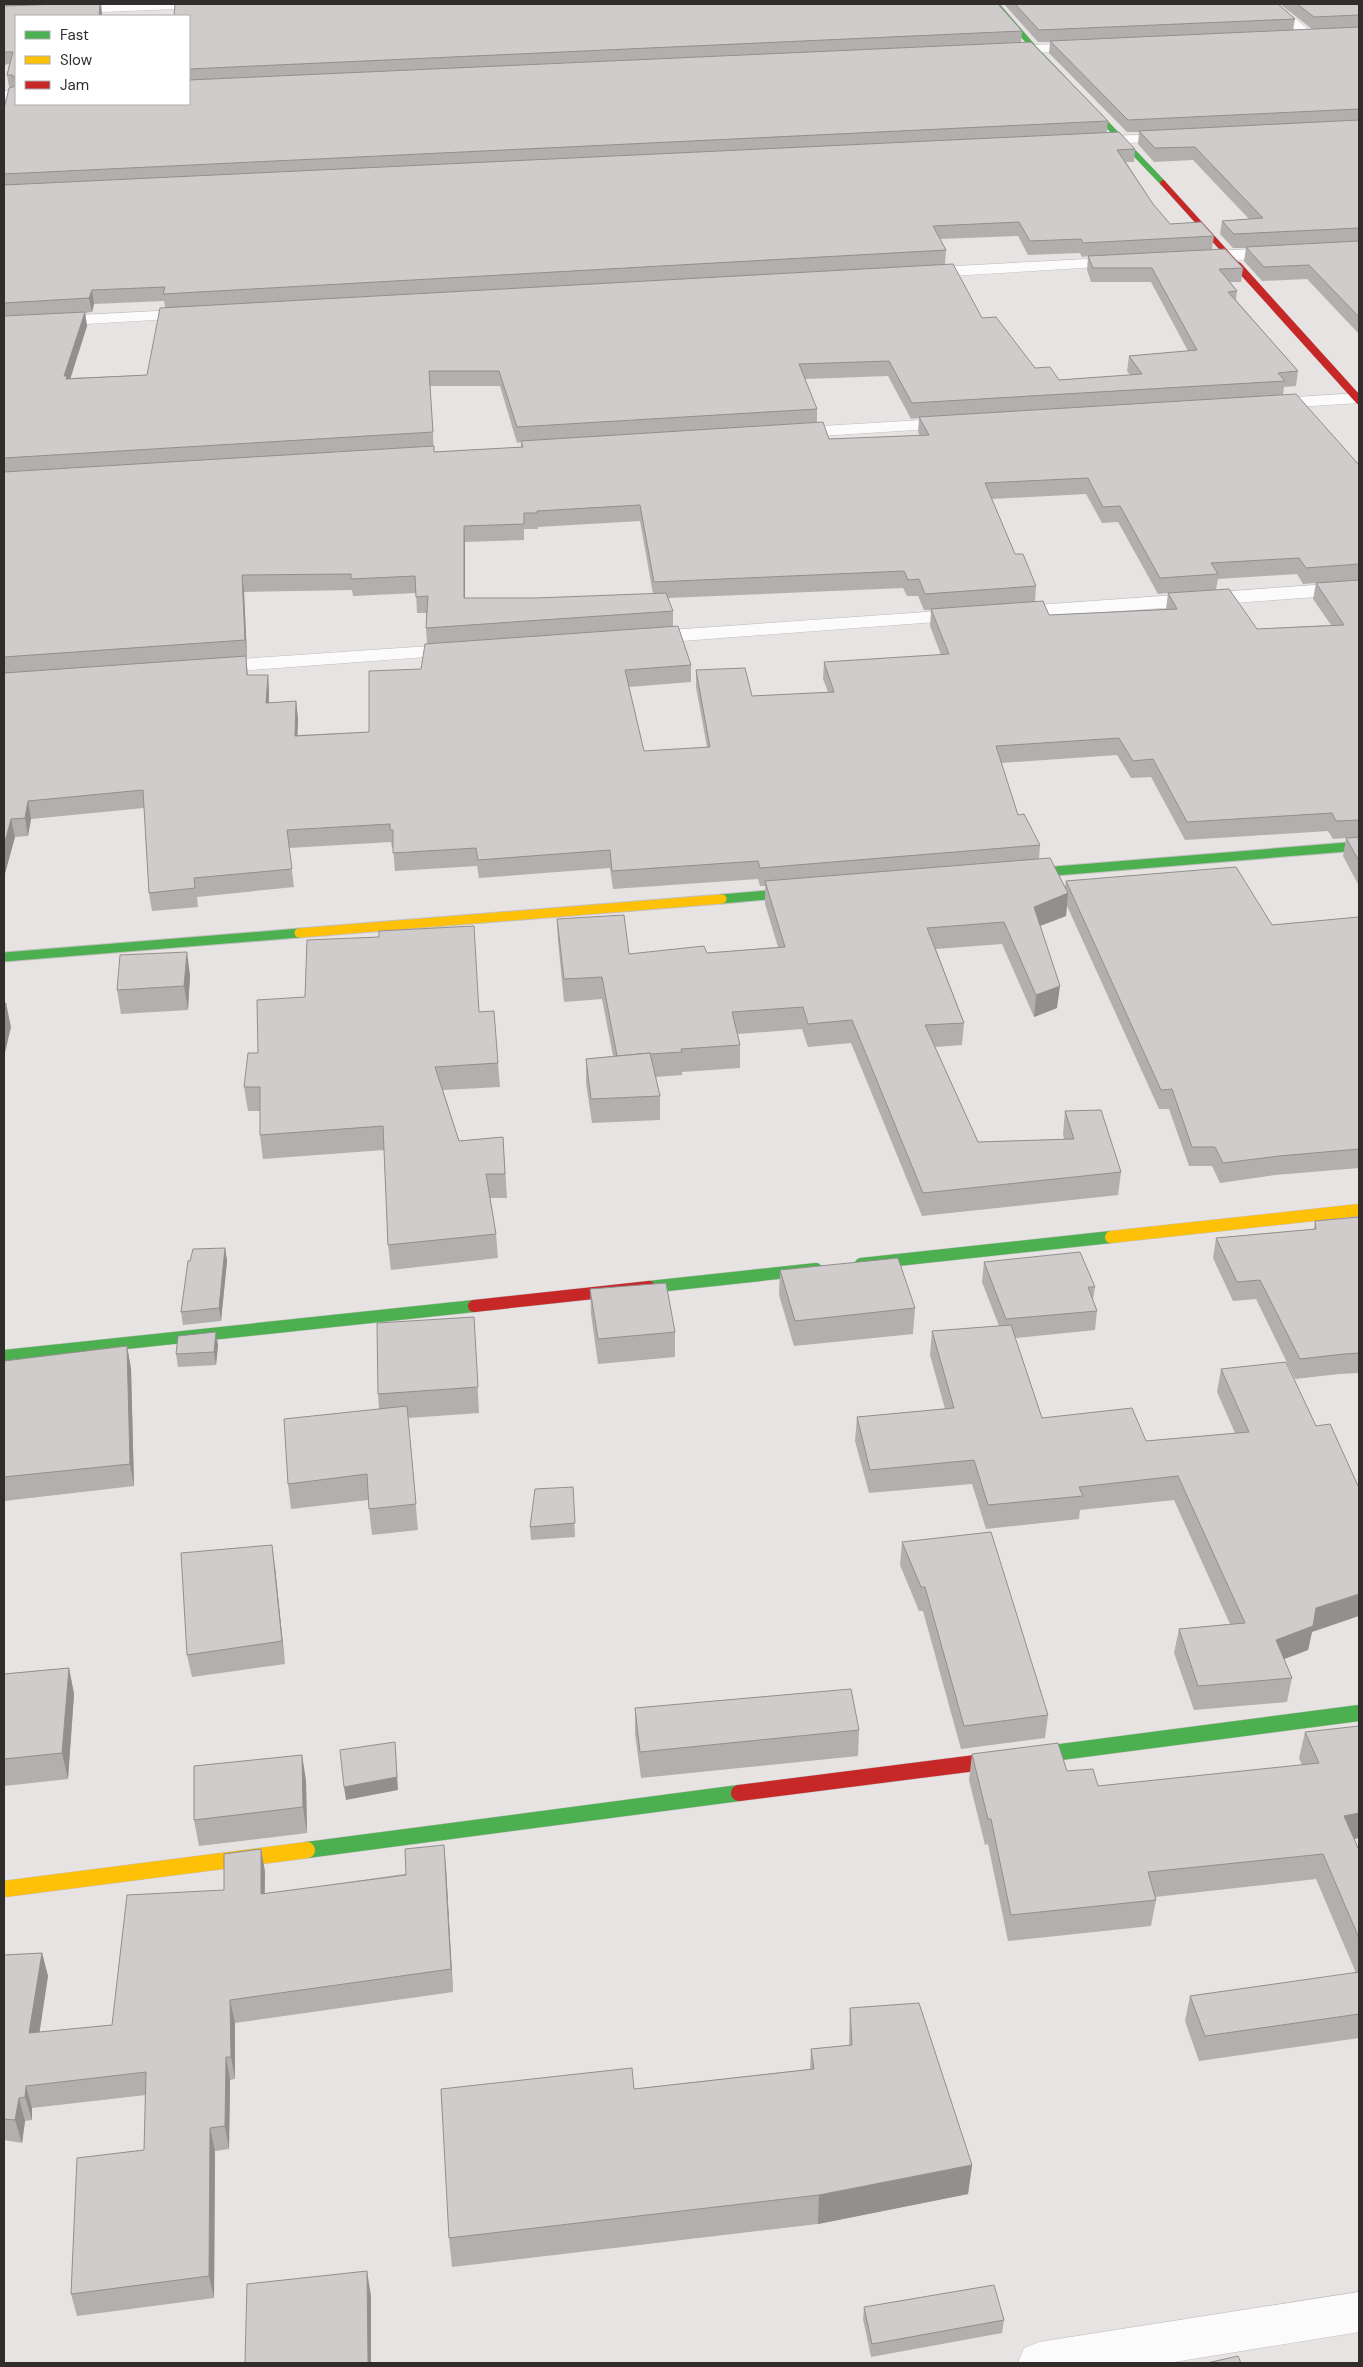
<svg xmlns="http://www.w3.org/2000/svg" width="1363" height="2367" font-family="'DM Sans',sans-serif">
<rect width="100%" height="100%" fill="#e8e3e3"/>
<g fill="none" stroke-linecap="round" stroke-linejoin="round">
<defs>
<g id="street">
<path d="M117 4H206L200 8 4 16V8Z"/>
<path d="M1265 4H1278L1316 36 1314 39H1306Z"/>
<path d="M1086 43 1090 44 1092 47 1090 50 1004 54 998 50 1004 46Z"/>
<rect x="4" y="91" width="12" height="8"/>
<path d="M1175 133 1180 134 1182 137 1180 140 1094 145 1087 141 1094 137Z"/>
<path d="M1359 243V253L1199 262 1191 257 1199 252Z"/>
<path d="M1126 257 1134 262 1131 265 919 278 913 276 911 273 913 270 919 268Z"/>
<path d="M197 309 203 311 205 314 203 317 4 329V319Z"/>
<path d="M1359 393V403L1266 409 1260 408 1257 404 1260 400 1266 399Z"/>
<path d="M956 418 962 419 965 423 962 427 789 438 783 437 780 433 783 429 789 428Z"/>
<path d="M1359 582V594L1009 619 1002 617 999 613 1002 609 1009 607Z"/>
<path d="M969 609 976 611 979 615 976 619 642 644 635 642 632 638 635 634 642 632Z"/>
<path d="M460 644 467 646 470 650 467 654 211 673 204 671 201 667 204 663 211 661Z"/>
<path d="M1359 2292V2332L1168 2363H1018L1024 2348 1039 2342Z"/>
</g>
<path id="fast-far3" d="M996 4 1035 49 1163 183"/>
<g id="fast-far2">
<path d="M1019 874 1359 846"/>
<path d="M722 899 802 892"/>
<path d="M4 957 299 933"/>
</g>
<g id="fast-far1">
<path d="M861 1264 1111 1237"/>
<path d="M649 1287 816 1269"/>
<path d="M4 1356 474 1306"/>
</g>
<g id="fast">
<path d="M1015 1758 1359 1713"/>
<path d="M307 1850 739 1793"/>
</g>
<path id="slow-far2" d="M299 933 722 899"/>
<path id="slow-far1" d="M1111 1237 1359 1210"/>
<path id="slow" d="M4 1889 307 1850"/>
<path id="jam-far3" d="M1163 183 1239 267"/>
<path id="jam-far2" d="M1238 266 1359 400"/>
<path id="jam-far1" d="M474 1306 649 1287"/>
<path id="jam" d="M739 1793 1015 1758"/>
</defs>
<use href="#street" stroke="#c4c0c0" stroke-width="1"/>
<use href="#fast-far3" stroke="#c4c0c0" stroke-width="6"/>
<use href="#fast-far2" stroke="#c4c0c0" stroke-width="11"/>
<use href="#fast-far1" stroke="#c4c0c0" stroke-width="13"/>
<use href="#fast" stroke="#c4c0c0" stroke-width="17"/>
<use href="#slow-far2" stroke="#c4c0c0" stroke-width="11"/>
<use href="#slow-far1" stroke="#c4c0c0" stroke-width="13"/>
<use href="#slow" stroke="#c4c0c0" stroke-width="17"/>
<use href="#jam-far3" stroke="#c4c0c0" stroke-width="6"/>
<use href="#jam-far2" stroke="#c4c0c0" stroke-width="8"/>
<use href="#jam-far1" stroke="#c4c0c0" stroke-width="13"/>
<use href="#jam" stroke="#c4c0c0" stroke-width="17"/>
<use href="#street" fill="#fcfbfb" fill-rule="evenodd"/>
<use href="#fast-far3" stroke="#4caf50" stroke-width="5.5"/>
<use href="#fast-far2" stroke="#4caf50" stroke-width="9"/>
<use href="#fast-far1" stroke="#4caf50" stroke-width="12"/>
<use href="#fast" stroke="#4caf50" stroke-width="16"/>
<use href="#slow-far2" stroke="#ffc107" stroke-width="9"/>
<use href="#slow-far1" stroke="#ffc107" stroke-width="12"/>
<use href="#slow" stroke="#ffc107" stroke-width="16"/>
<use href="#jam-far3" stroke="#c62828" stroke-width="5.5"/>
<use href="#jam-far2" stroke="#c62828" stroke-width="8"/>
<use href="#jam-far1" stroke="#c62828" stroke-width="12"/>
<use href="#jam" stroke="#c62828" stroke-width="16"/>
</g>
<g fill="#b3afaf" fill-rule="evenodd">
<path d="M4 4H101L102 14V16H16V104H189V16L1022 31 1021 42 1108 121 1107 132 1135 149 1134 162H1126L1153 204 1170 224 1214 236 1212 249 1243 268 1241 282H1230L1237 291 1236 300 1298 371 1296 386 1284 387 1283 395 1359 465V886L1343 856 1346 838 1333 839 1328 831 1185 840 1151 777 1131 778 1117 755 1001 763 1018 815 1040 845 1039 859 1065 887 1066 881 1272 925 1359 917V1168L1275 1175 1220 1183 1212 1166H1189L1169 1109H1159L1067 906 1066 916 1040 926 1057 1008 1034 1017 1002 944 936 949 964 1023 962 1045 935 1047 978 1142 1064 1139 1063 1134 1065 1111 1121 1172 1118 1195 922 1216 851 1043 808 1047 802 1029 738 1034 740 1045V1068L682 1072V1075L656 1077 660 1096V1120L592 1123 586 1083V1059L613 1056 602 999 564 1002 558 941 557 919 629 954 707 953 778 947 765 904V886H760L758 879 613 889 610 868 479 878 477 866 395 871 393 848H392L391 842 289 848 294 887 197 897 198 907 152 911 149 893 144 808 31 819 28 836 15 837 4 877V109L14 87H9L7 75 9 64 4 65ZM1018 236 1028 255 1080 253 1082 257 1088 256 1087 270 1091 282H1151L1188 351 1129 356 1127 371 1130 375 1059 380 1035 368 982 318 945 264 946 250 940 239ZM164 301 165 307 147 375 70 378 87 326 85 313 92 312 94 304ZM888 376 911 419 919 418 918 432 920 436 829 439 817 423V409L805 379ZM430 386H500L517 443 521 442V447L434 452ZM1086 494 1102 523 1118 522 1158 594 1168 593 1166 609 1049 615 1035 602 1036 586 1015 554 992 499ZM640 521 653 594 536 598H465V542L524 540V529H538V527ZM1297 574 1303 584 1316 583 1313 599 1331 625 1257 629 1216 589 1218 579ZM903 588 907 596H918L924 610H931L930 626 941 655 824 662 823 679 828 692 752 696 696 670V687L707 747 644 751 629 687 691 682V665L673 627V611L668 598ZM352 590 353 596 416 593 417 613H426V628L427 644 421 669 369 732 297 735 298 719 296 701 269 703V692L268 675H248L246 657H247L244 592Z"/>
<path d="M1004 4H1278L1295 19 1293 30 1312 29 1280 4H1359V334L1307 279 1262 281 1244 261 1246 248H1233L1220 234 1222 221 1249 219 1193 160 1154 162 1138 144 1139 132H1127L1049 53 1050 42H1038Z"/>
<path d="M190 975 188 1010 121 1014 117 990Z"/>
<path d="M305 997 479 1012 498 1063 500 1087 443 1090 459 1141 503 1137 507 1198H490L496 1234 498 1258 391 1270 388 1245 384 1150 263 1159 260 1135V1111H248L244 1087 258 1053Z"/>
<path d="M1359 1217V1373L1339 1374 1295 1379 1256 1299 1233 1301 1213 1258 1216 1238 1314 1229 1315 1221Z"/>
<path d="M225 1248 227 1261 221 1321 183 1325 181 1312 190 1261Z"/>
<path d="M984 1262 1095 1287 1093 1299 1097 1311 1095 1330 1015 1338 1042 1418 1146 1441 1235 1433 1217 1392 1221 1369 1286 1362 1312 1632 1308 1650 1284 1659 1292 1678 1287 1702 1194 1710 1174 1653 1179 1629 1230 1624 1174 1500 1080 1510 1079 1519 986 1529 972 1484 869 1493 855 1441 857 1417 945 1409 930 1355 932 1331 999 1326 982 1282Z"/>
<path d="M780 1270 915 1308 913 1334 794 1346 779 1295Z"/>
<path d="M590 1289 675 1332V1357L598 1364 591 1314Z"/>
<path d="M474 1317 479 1413 408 1418 418 1530 372 1535 368 1500 291 1509 288 1484 379 1409 378 1394Z"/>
<path d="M218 1345 216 1365 178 1367 176 1354Z"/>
<path d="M127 1346 131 1369 134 1486 4 1501V1361Z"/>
<path d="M573 1487 575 1537 531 1540 530 1527Z"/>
<path d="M902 1542 1048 1715 1045 1738 961 1749 923 1611H919L900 1565Z"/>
<path d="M275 1567 285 1664 192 1677 187 1655Z"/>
<path d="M69 1668 74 1694 68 1779 4 1786V1674Z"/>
<path d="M635 1708 859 1730 858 1756 641 1778 635 1734Z"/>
<path d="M1359 1726V1838L1354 1839 1359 1850V2038L1199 2061 1185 2021 1190 1996 1356 1973 1316 1879 1155 1897 1156 1900 1151 1926 1008 1941 988 1844 985 1845 969 1780 972 1754 1067 1771 1098 1786 1302 1765 1299 1758 1305 1732Z"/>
<path d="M302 1755 306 1781 307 1833 199 1846 194 1820Z"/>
<path d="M261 1849 265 1872V1894L446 1868 453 1992 235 2023V2079L230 2080 229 2149 215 2151 214 2298 77 2316 71 2294 144 2150 146 2095 32 2108V2120L25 2121 22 2143 4 2140V1955L42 1953 48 1976 39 2032 112 2025 224 1890Z"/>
<path d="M850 2008 972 2165 968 2194 818 2224 452 2267 449 2238 634 2089 810 2069 811 2049 849 2045Z"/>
<path d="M864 2307 1004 2320 1002 2333 871 2357 863 2319Z"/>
</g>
<g fill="#928f8e">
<path d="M101 4 102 16H99Z"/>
<path d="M92 290 94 304 92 312 89 298Z"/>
<path d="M85 312 87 326 69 383 64 376Z"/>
<path d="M464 526 465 542V614L464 598Z"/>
<path d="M242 575 244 592 247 657 245 640Z"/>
<path d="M268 675 269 692 268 720 266 703Z"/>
<path d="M296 701 298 719 297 753 295 736Z"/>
<path d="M28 801 31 819 28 836 25 818Z"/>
<path d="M11 819 15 837 4 877V846Z"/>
<path d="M1068 893 1066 916 1032 929 1034 907Z"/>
<path d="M187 952 190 975 188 1010 184 986Z"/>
<path d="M1060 986 1057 1008 1034 1017 1036 995Z"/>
<path d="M6 1003 11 1027 4 1057V1012Z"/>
<path d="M225 1248 227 1261 221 1321 219 1308Z"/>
<path d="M216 1332 218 1345 216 1365 214 1352Z"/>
<path d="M127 1346 131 1369 134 1486 130 1464Z"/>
<path d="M272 1545 275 1567 285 1664 282 1641Z"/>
<path d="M1359 1594V1616L1312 1632 1308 1650 1271 1664 1276 1640 1316 1608Z"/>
<path d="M69 1668 74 1694 68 1779 62 1753Z"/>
<path d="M395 1742 398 1790 346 1800 344 1787Z"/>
<path d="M302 1755 306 1781 307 1833 303 1807Z"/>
<path d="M1359 1813V1838L1337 1842 1344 1816Z"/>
<path d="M444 1845 446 1868 453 1992 451 1969Z"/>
<path d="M261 1849 265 1872 264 1917 261 1894Z"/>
<path d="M42 1953 48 1976 36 2056 29 2033Z"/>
<path d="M230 2000 235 2023V2079L231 2057Z"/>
<path d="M226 2057 230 2080 229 2149 225 2126Z"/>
<path d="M26 2086 32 2108V2120L25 2097Z"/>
<path d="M19 2098 25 2121 22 2143 15 2120Z"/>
<path d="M210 2128 215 2151 214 2298 209 2276Z"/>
<path d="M972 2165 968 2194 818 2224 819 2195Z"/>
<path d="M367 2271 371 2296V2363H368Z"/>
</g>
<g fill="#d0cccb" stroke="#928f8e">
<path d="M62 4H100L99 16H16V104H189V80L1031 42 1108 121 4 174V109L9 88 16 86 15 77H12L13 75H7L13 52H4V6Z"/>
<path d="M175 4H998L1022 31 189 69V16H174Z"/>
<path d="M1015 4H1278L1295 19 1039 30Z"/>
<path d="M1297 4H1359V15L1314 17Z"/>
<path d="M1359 27V109L1128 120 1050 41Z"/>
<path d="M1359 120V228L1234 234 1222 221 1263 218 1195 147 1155 148 1139 131Z"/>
<path d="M1119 132 1135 149 1117 150 1153 204 1170 224 1201 222 1214 236 1083 243 1081 239 1030 241 1019 222 933 226 946 250 163 294 165 287 92 290 89 298 4 303V185Z"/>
<path d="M1359 241V317L1309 265 1264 267 1246 247Z"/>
<path d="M1225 249 1243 268 1219 269 1237 291 1228 292 1298 371 1278 373 1285 381 912 403 889 361 799 364 817 409 517 427 499 371H429L433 432 4 458V316L85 312 64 376H67L66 379 147 375 160 308 953 264 982 318 996 317 1035 368 1050 367 1059 380 1142 374 1129 356 1197 350 1152 268H1093L1088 256Z"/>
<path d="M1296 394 1359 465V564L1306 568 1299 558 1211 563 1218 574 1160 578 1120 506 1103 507 1088 478 985 483 1015 554H1023L1036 586 925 594 919 579 908 580 904 571 654 582 640 505 537 511V513H524V524L464 526V598H536L666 593 673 611 426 628 428 596 416 597 415 576 351 579V574L242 575 245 640 4 657V472L434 446V452L523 447 521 441 823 422 829 439 929 435 919 417Z"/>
<path d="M1359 580V820L1336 821 1332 813 1187 822 1153 759 1133 761 1119 738 996 746 1018 815 1024 814 1040 845 760 868 758 861 612 871 610 850 478 860 476 848 393 853V830H390V824L287 830 292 869 194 878 195 888 149 893 143 790 28 801 25 818 11 819 4 846V673L246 656 247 675H268L266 703 296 701 295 736 369 732V671L421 669 425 644 678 626 691 665 625 670 644 751 710 747 696 670 745 668 752 696 834 692 824 662 949 654 931 609 1043 601 1049 615 1177 609 1168 593 1229 589 1257 629 1344 625 1316 583Z"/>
<path d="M1359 837V861L1346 838Z"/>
<path d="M1050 858 1068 893 1034 907 1060 986 1036 995 1004 922 927 928 964 1023 925 1025 978 1142 1074 1139 1065 1111 1101 1110 1121 1172 923 1193 852 1020 808 1024 803 1007 732 1012 740 1045 681 1049 682 1052 651 1054 650 1053 617 1056 602 977 564 979 557 919 624 915 629 954 704 946 707 953 785 947 765 881Z"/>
<path d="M1236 867 1272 925 1359 917V1149L1279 1156 1223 1163 1215 1147H1192L1172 1089 1161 1090 1066 881Z"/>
<path d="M474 926 479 1012 494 1011 498 1063 435 1067 459 1141 503 1137 505 1174H486L496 1234 388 1245 383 1126 260 1135V1087H244L248 1053H258L257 1000 305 997 307 940 379 937V931Z"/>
<path d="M187 952 184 986 117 990 120 955Z"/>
<path d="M4 1003H6L4 1012Z"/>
<path d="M650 1053 660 1096 591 1099 586 1059Z"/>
<path d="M1359 1217V1353L1344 1354 1300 1359 1260 1280 1237 1282 1216 1238 1316 1229 1315 1221Z"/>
<path d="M225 1248 219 1308 181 1312 188 1261H190L193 1249Z"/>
<path d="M1080 1252 1095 1287H1088L1097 1311 1006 1319 984 1262Z"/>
<path d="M898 1258 915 1308 795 1321 780 1270Z"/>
<path d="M666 1283 675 1332 598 1339 590 1289Z"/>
<path d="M474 1317 478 1387 378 1394 377 1323Z"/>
<path d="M1011 1325 1042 1418 1132 1408 1146 1441 1249 1432 1221 1369 1286 1362 1316 1426 1330 1424 1359 1488V1594L1316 1608 1313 1626 1276 1640 1292 1678 1198 1686 1179 1629 1245 1623 1178 1476 1079 1487 1083 1496 988 1505 974 1460 870 1470 857 1417 954 1408 932 1331Z"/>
<path d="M216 1332 214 1352 176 1354 178 1336Z"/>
<path d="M127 1346 130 1464 4 1477V1361Z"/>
<path d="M407 1406 416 1504 369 1509 367 1474 288 1484 284 1419Z"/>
<path d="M573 1487 575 1523 530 1527 535 1489Z"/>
<path d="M991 1532 1048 1715 964 1726 925 1587H921L902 1542Z"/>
<path d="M272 1545 282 1641 187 1655 181 1553Z"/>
<path d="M69 1668 62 1753 4 1759V1674Z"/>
<path d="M851 1689 859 1730 640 1752 635 1708Z"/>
<path d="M1359 1726V1813L1344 1816 1359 1850V1938L1323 1854 1148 1872 1156 1900 1011 1915 991 1819H988L972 1754 1058 1743 1067 1771 1093 1769 1098 1786 1319 1763 1305 1732Z"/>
<path d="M395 1742 397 1777 344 1787 340 1750Z"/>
<path d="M302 1755 303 1807 194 1820V1766Z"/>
<path d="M444 1845 451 1969 230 2000 231 2057H226L225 2126 210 2128 209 2276 71 2294 77 2158 144 2150 146 2072 26 2086 25 2097 19 2098 15 2120 4 2119V1955L42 1953 29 2033 112 2025 127 1895 224 1890V1854L261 1849V1894L406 1875 405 1849Z"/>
<path d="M1359 1972V2014L1205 2036 1190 1996Z"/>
<path d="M919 2003 972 2165 819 2195 449 2238 441 2089 632 2068 634 2089 814 2069 811 2049 852 2045 850 2008Z"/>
<path d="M367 2271 368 2363H245L247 2284Z"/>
<path d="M994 2285 1004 2320 872 2344 864 2307Z"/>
<path d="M1238 2356 1241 2363H1207Z"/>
</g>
<rect width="1363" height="2367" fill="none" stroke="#312d2d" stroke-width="10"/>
<rect x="15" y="15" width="175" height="90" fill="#ffffff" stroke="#adabab"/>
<rect x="25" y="31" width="25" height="8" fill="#4caf50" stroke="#adabab"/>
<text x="60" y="40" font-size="15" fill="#312d2d">Fast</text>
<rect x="25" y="56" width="25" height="8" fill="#ffc107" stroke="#adabab"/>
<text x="60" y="65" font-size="15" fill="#312d2d">Slow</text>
<rect x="25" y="81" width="25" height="8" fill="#c62828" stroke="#adabab"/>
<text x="60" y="90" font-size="15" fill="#312d2d">Jam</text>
</svg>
